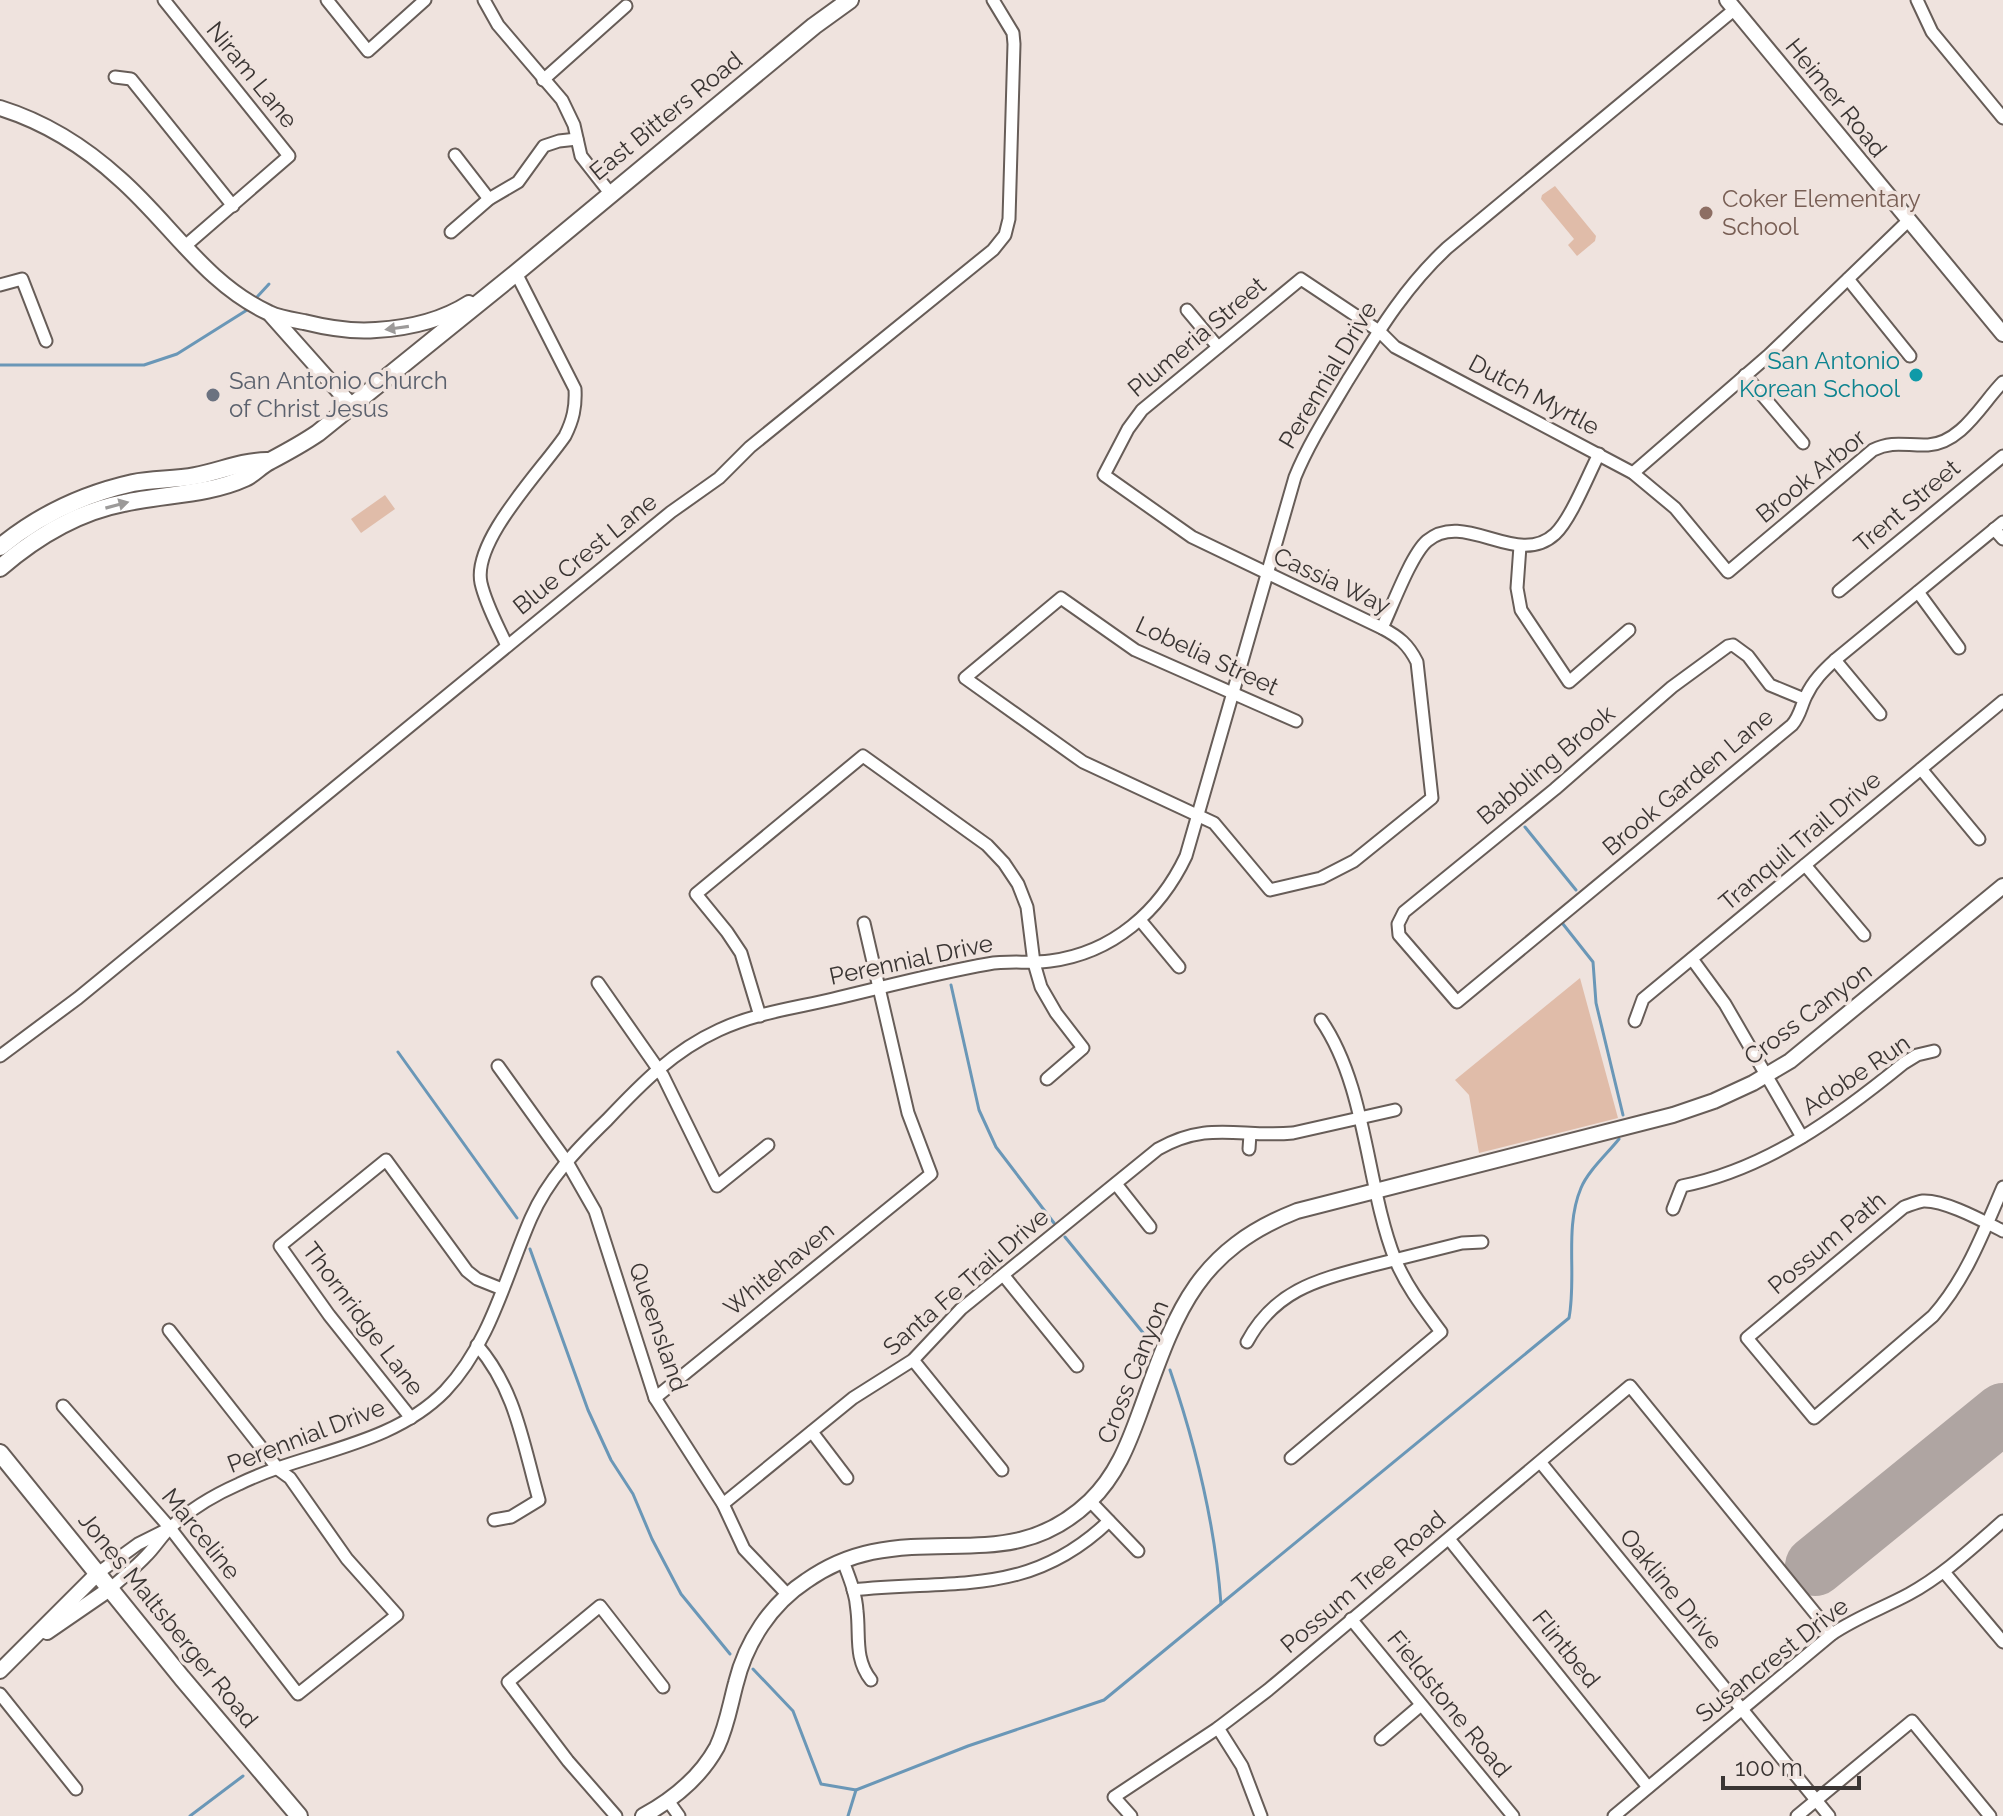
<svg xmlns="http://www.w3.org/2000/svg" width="2003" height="1816" font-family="Raleway,sans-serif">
<rect width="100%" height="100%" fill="#efe3de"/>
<g fill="#e0bca9">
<path d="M1555 186 1596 236 1595 241 1577 256 1568 245 1574 239 1541 199 1542 195Z"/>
<path d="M385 495 395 509 361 533 351 519Z"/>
<path d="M1580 978 1618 1118 1479 1153 1469 1095 1455 1080Z"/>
</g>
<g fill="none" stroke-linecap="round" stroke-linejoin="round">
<g stroke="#6a97b7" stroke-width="3">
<path d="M257 297 269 284"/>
<path d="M0 365H144L177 354 247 310"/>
<path d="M1525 827 1576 890"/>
<path d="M1563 924 1593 962 1596 1003 1623 1115"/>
<path d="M951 985 979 1110 996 1147 1054 1223"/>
<path d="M398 1052 517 1218"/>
<path d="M1065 1237 1153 1345"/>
<path d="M530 1249 588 1410 611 1460 633 1494 652 1539 681 1594 730 1654"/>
<path d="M1170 1370C1196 1446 1215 1524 1221 1604"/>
<path d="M753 1669 793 1711 821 1784 856 1790 968 1746 1104 1700 1569 1318C1577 1276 1564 1228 1581 1188 1588 1171 1607 1154 1619 1139"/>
<path d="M190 1816 243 1776"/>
<path d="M848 1816 856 1790"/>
</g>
<path stroke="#afa5a2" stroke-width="60" d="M1815 1566 2003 1413"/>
<defs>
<g id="minor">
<path d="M164 0 289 156 184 247"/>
<path d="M327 0 368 51 425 0"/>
<path d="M484 0 498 25 562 100 574 125 581 156 610 193"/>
<path d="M1917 0 1932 32 2003 118"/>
<path d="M115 77 131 79 233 206"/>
<path d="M543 80 626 6"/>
<path d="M455 155 489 199"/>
<path d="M451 232 489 199 518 182 544 146 559 141 577 139"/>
<path d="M1848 279 1910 356"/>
<path d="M0 285 22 279 46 341"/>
<path d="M1187 310 1218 347"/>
<path d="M1745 375 1803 443"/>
<path d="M1633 473 1769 355 1908 221"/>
<path d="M1994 529 2003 539"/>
<path d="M1520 546 1517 588 1521 610 1569 682 1629 630"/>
<path d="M1839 591 2003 456"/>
<path d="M1918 592 1959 648"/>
<path d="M1382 628C1392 607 1411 555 1427 541 1465 509 1517 569 1555 534 1571 519 1588 475 1599 454"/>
<path d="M507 646C498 626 486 605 481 583 472 541 541 471 565 436 573 420 576 407 575 389L516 273"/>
<path d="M1835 660 1880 714"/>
<path d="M1804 699 1770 685 1748 656 1733 645 1728 646 1672 687 1555 789 1404 912 1398 924 1399 935 1457 1002 1792 725C1800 716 1801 706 1806 696 1813 681 1823 671 1835 660L2003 522"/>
<path d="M1296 721 1135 650 1061 598 965 678 1083 762 1214 823 1270 890 1321 878 1354 861 1432 798 1417 662C1408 644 1399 637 1382 628L1192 537 1104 475 1128 429 1142 410 1301 279 1379 331 1395 347 1633 473 1675 508 1728 572 1873 450C1893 440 1907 446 1928 445 1962 443 1982 403 2003 382"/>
<path d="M1921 769 1979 839"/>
<path d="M1805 865 1864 935"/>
<path d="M1140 920 1179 967"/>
<path d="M1692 959 1725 1004 1802 1137"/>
<path d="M598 983 663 1076 717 1186 768 1145"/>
<path d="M760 1016 741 953 727 932 696 894 863 756 987 845 1004 863 1018 884 1027 907 1034 963 1041 987 1056 1013 1083 1048 1047 1079"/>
<path d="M1635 1021 1643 999 2003 701"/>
<path d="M0 1056 78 998 671 512 719 478 750 447 993 250 1005 235 1009 219 1014 44 1013 33 993 0"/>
<path d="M498 1066 567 1162 595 1211 655 1398 723 1504 744 1549 787 1594"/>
<path d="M1249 1149 1250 1134"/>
<path d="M1116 1184 1150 1227"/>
<path d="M2003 1187C1983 1233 1966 1279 1933 1316L1814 1418 1747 1338 1904 1207C1910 1205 1917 1202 1923 1201 1945 1200 1983 1221 2003 1231"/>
<path d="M1673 1209 1682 1186C1767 1169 1838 1117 1904 1063L1917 1055 1934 1051"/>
<path d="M1004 1276 1077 1366"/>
<path d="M1247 1342C1275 1290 1317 1280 1370 1266 1401 1258 1431 1251 1462 1243L1482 1242"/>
<path d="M477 1345C516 1390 523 1444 539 1500L511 1517 494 1520"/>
<path d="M913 1360 1002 1470"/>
<path d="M655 1398 931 1174 908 1113 864 923"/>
<path d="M63 1406 170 1528 298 1694 397 1615 347 1559 290 1478 279 1470 169 1330"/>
<path d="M411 1418 329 1315 280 1246 386 1160 467 1271 477 1279 502 1289"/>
<path d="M812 1432 847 1478"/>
<path d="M1291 1458 1441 1332C1424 1309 1406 1286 1395 1259 1366 1185 1367 1087 1321 1020"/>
<path d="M1541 1463 1829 1816"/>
<path d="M1090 1501 1138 1551"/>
<path d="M723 1504 853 1398 913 1360 961 1309 1158 1149C1209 1120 1240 1138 1293 1133L1395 1110"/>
<path d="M1449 1539 1648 1787"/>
<path d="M843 1561C849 1577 856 1593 857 1611 860 1635 854 1659 871 1680"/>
<path d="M1944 1572 2003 1642"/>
<path d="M98 1573 138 1544 166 1530"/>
<path d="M111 1588C123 1577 136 1567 147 1555 155 1547 161 1537 169 1529 189 1510 214 1495 239 1484 306 1451 390 1447 445 1391 490 1344 506 1275 531 1218 548 1179 577 1149 607 1120 641 1084 673 1051 719 1030 755 1013 795 1008 833 999 884 987 936 973 988 964 1009 960 1030 964 1050 961 1113 953 1160 911 1186 856L1295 477C1309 443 1329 412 1348 380 1378 332 1405 287 1447 248L1735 9"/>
<path d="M853 1590C953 1579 1029 1598 1109 1521"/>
<path d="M1351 1619 1513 1816"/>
<path d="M0 1694 76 1789"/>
<path d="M1218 1728 1242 1766 1261 1816"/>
<path d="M1381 1739 1421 1705"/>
<path d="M669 1802 679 1816"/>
<path d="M616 1816 568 1761 508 1682 600 1606 663 1687"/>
<path d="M1131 1816 1114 1797 1218 1728 1268 1690 1630 1386 1832 1634"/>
<path d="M1614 1816 1832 1634C1857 1617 1883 1608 1909 1594 1944 1575 1973 1547 2003 1521"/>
<path d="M1797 1816 1912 1721 1990 1816"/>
</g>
<g id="tertiary">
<path d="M1727 0 2003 334"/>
<path d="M0 108C45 122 85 147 120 179 170 223 206 284 269 313 279 318 293 320 304 322 328 328 352 332 376 330 409 328 441 321 469 303"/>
<path d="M271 315 351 405"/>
<path d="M47 1632 111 1588"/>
<path d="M0 1671 98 1573"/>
<path d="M643 1816C674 1799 700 1778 717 1747 727 1726 730 1705 736 1683 746 1642 771 1604 806 1581 826 1567 848 1557 872 1552 953 1535 1021 1567 1090 1501 1116 1476 1128 1445 1140 1412 1175 1316 1193 1252 1297 1211L1673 1115 1714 1101 1753 1083 1790 1061 2003 886"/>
</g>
<g id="secondary">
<path d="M0 547C39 515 84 494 133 483 153 479 175 480 195 476 222 471 238 462 267 461"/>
<path d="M0 568C36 537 77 512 124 503 163 494 208 495 245 478 254 474 261 465 270 461 287 452 302 444 318 433L516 273 814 26 850 0"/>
<path d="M0 1453 182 1678 299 1816"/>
</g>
</defs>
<use href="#minor" stroke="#675d58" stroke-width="15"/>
<use href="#tertiary" stroke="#675d58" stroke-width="18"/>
<use href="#secondary" stroke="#675d58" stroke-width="20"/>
<use href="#minor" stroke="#fff" stroke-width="11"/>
<use href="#tertiary" stroke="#fff" stroke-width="14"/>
<use href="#secondary" stroke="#fff" stroke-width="16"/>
</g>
<defs><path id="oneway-solid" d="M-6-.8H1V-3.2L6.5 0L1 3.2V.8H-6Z" transform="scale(2)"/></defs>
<g fill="#9c9a99">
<use href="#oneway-solid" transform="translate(397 328) rotate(172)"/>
<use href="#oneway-solid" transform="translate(117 505) rotate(-15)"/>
</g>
<circle fill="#8d6e63" stroke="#efe3de" stroke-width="3" cx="1706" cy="213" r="8"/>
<circle fill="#0f9aa8" stroke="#efe3de" stroke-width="3" cx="1916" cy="375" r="8"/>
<circle fill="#6b7280" stroke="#efe3de" stroke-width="3" cx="213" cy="395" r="8"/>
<g text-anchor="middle" stroke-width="7" stroke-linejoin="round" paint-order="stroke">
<g font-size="24" fill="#3a3533" stroke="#efe3de">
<text transform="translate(252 75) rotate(51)" y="8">Niram Lane</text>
<text transform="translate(1836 98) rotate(51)" y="8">Heimer Road</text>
<text transform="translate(666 116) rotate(-39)" y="8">East Bitters Road</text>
<text transform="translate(1197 337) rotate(-40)" y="8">Plumeria Street</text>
<text transform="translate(1328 375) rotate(-59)" y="8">Perennial Drive</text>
<text transform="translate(1534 395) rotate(28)" y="8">Dutch Myrtle</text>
<text transform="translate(1811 476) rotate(-39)" y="8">Brook Arbor</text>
<text transform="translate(1907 506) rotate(-40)" y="8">Trent Street</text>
<text transform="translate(585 554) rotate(-39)" y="8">Blue Crest Lane</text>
<text transform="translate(1332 581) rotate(25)" y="8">Cassia Way</text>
<text transform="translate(1207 656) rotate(25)" y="8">Lobelia Street</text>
<text transform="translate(1546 765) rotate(-40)" y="8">Babbling Brook</text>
<text transform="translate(1688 782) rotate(-40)" y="8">Brook Garden Lane</text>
<text transform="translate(1800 841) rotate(-40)" y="8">Tranquil Trail Drive</text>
<text transform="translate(911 960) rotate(-12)" y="8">Perennial Drive</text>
<text transform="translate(1808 1014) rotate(-37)" y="8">Cross Canyon</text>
<text transform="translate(1856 1075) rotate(-34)" y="8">Adobe Run</text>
<text transform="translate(1827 1243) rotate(-40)" y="8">Possum Path</text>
<text transform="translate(779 1269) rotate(-39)" y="8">Whitehaven</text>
<text transform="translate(966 1282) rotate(-41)" y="8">Santa Fe Trail Drive</text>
<text transform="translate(363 1319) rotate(53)" y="8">Thornridge Lane</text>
<text transform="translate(658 1327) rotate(71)" y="8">Queensland</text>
<text transform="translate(1133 1372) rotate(-68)" y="8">Cross Canyon</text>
<text transform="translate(306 1436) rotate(-21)" y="8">Perennial Drive</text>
<text transform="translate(201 1534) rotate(51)" y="8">Marceline</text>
<text transform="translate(1363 1582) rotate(-40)" y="8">Possum Tree Road</text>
<text transform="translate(1671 1589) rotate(51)" y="8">Oakline Drive</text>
<text transform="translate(168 1620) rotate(51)" y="8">Jones Maltsberger Road</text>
<text transform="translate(1566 1649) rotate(51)" y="8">Flintbed</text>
<text transform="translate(1772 1660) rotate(-38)" y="8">Susancrest Drive</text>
<text transform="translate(1449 1704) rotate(51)" y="8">Fieldstone Road</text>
</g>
<g font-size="24" fill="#785e54" stroke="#efe3de" text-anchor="start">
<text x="1722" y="207">Coker Elementary<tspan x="1722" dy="28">School</tspan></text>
</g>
<g font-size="24" fill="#0d838f" stroke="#efe3de" text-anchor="end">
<text x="1900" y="369">San Antonio<tspan x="1900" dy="28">Korean School</tspan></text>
</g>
<g font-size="24" fill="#5b616d" stroke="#efe3de" text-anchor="start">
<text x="229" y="389">San Antonio Church<tspan x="229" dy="28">of Christ Jesus</tspan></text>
</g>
</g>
<path d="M1723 1776v12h136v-12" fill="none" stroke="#3a3533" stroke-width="4"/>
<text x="1735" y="1776" font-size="24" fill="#3a3533" stroke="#efe3de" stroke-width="6" paint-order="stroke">100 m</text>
</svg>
